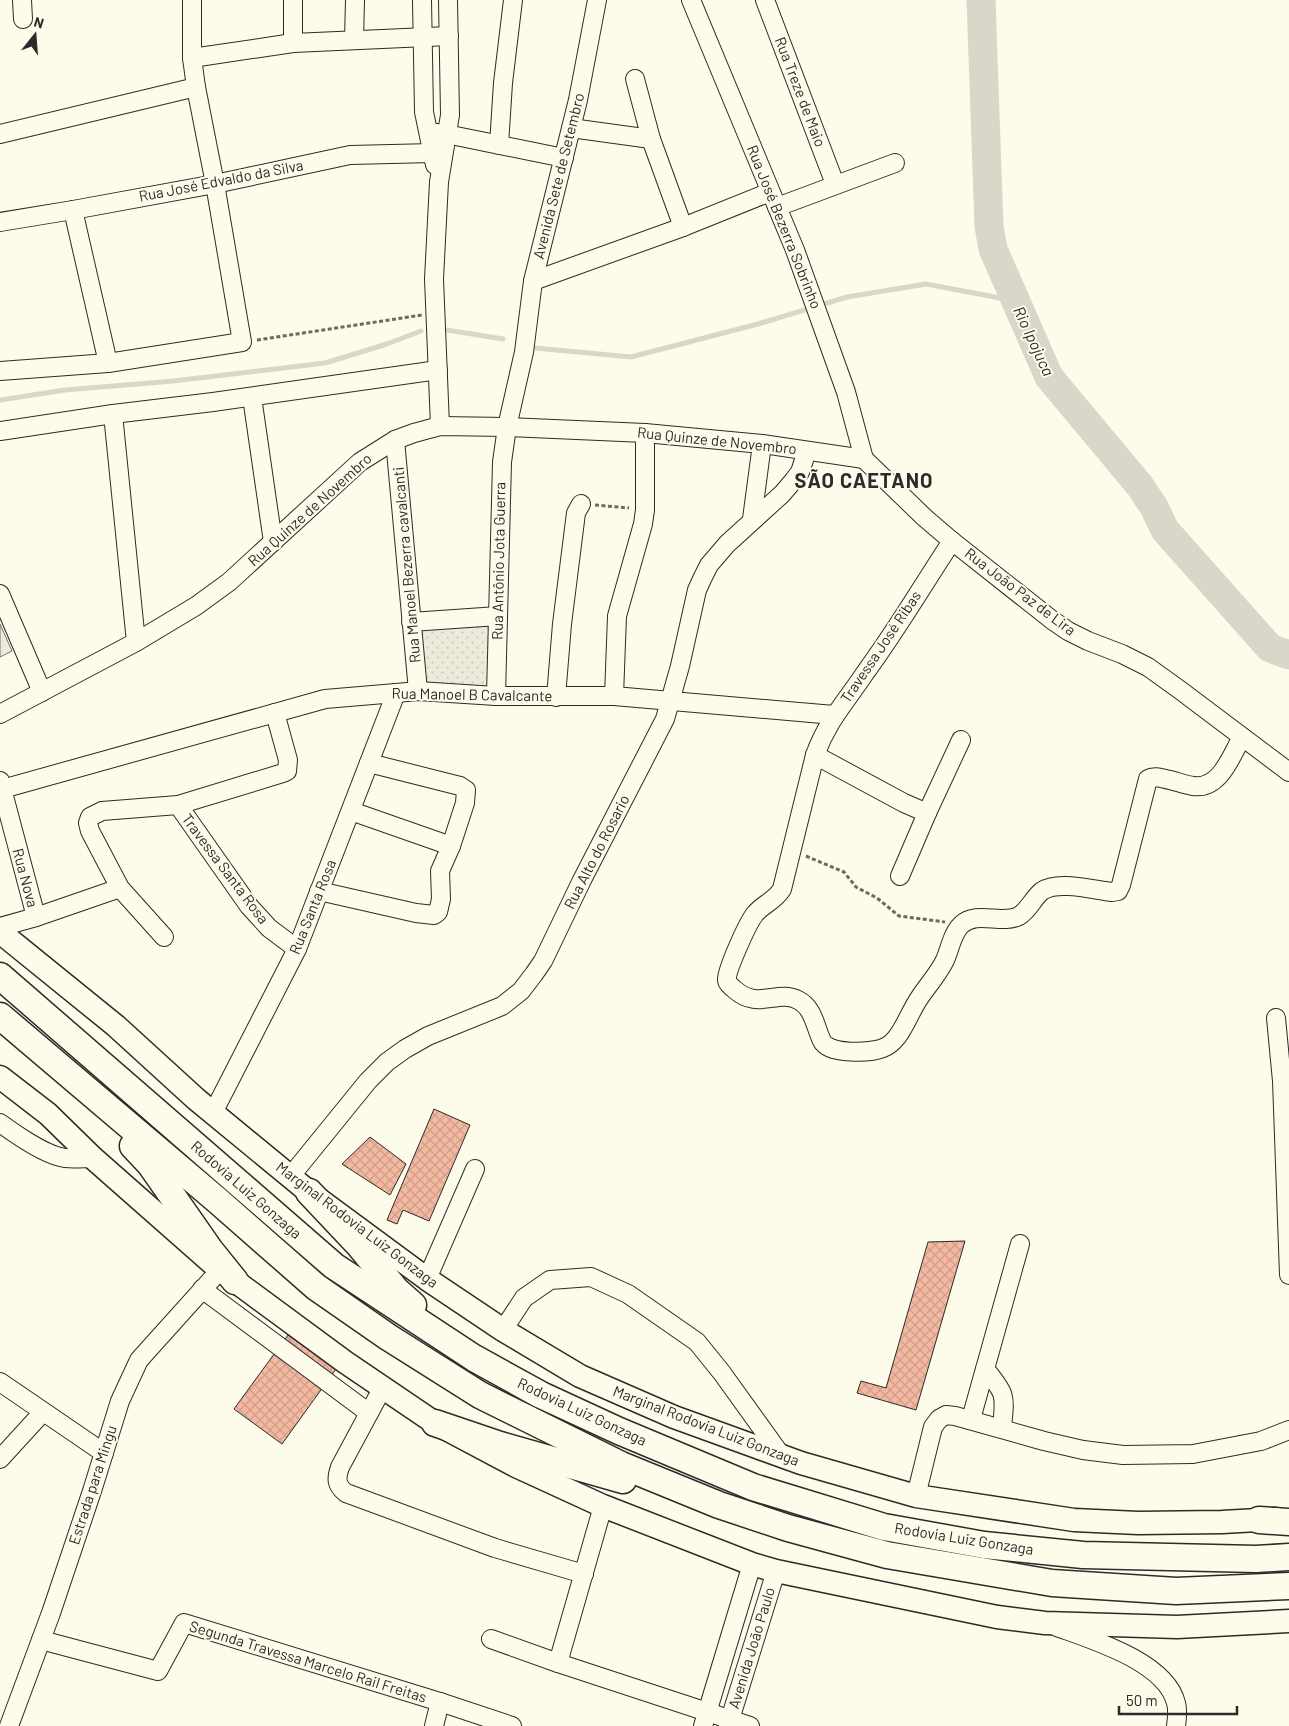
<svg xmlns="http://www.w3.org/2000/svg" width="1289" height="1726" font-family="Barlow,sans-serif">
<defs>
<pattern id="park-dots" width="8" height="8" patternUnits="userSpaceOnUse" patternTransform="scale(1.25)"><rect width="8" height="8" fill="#ecebdb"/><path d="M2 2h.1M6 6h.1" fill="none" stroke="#cbcabc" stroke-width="1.8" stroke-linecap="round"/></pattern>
<pattern id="building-cross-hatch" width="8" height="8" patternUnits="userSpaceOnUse" patternTransform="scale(1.25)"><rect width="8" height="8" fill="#f2b8a0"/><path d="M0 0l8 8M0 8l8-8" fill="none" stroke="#d09e8a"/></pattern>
</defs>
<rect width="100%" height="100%" fill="#fdfbea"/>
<path fill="url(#park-dots)" stroke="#74746e" d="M495 621 493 692 421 689 416 628Z"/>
<path fill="#ecebdb" stroke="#74746e" d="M0 624 12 651 0 657Z"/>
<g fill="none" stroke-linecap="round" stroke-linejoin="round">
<g stroke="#d8d7c9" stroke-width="5">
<path d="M447 330 503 339"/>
<path d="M535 348 631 357 758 324 847 297 926 284 1016 301"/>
<path d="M0 400 65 390 173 381 325 363 387 344 421 331"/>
</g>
<path stroke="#d8d7c9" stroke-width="29" d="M981 0 989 226 993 249 1049 377 1140 486 1154 507 1165 530 1270 648 1289 655"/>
</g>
<g fill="url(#building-cross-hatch)" stroke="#2b2b2b">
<path d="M434 1109 470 1125 429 1221 403 1210 397 1224 387 1220Z"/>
<path d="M370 1137 406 1164 390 1195 342 1164Z"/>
<path d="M965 1241 916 1410 857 1393 861 1381 886 1388 928 1242Z"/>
<path d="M288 1335 336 1369 282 1444 234 1409Z"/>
</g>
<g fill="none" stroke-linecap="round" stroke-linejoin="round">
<defs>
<g id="minor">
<path d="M22 0 23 19"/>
<path d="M422 0 424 112 435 165"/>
<path d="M691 0 795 250 846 392 864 459"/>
<path d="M765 0 835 184"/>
<path d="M354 40 355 0"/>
<path d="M293 43V0"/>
<path d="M192 58 293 43 449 36"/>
<path d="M635 79 651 139 683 227"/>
<path d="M571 128 651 139"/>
<path d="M436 133 446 134 564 158"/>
<path d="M0 134 196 87"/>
<path d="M499 145 503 83 513 0"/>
<path d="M777 207 895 163"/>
<path d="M73 210 108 363"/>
<path d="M0 222 73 210 215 184 350 155 433 153 443 154"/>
<path d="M533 281 683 227 770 192"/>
<path d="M0 371 108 363 242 342 215 184 196 87 192 58V0"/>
<path d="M252 397 273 542"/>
<path d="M113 414 136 642"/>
<path d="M440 426 434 279 439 182 450 115 448 0"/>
<path d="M0 431 113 414 213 402 438 370"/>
<path d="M395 440 418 691"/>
<path d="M864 459 925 518 952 541 1052 620 1068 631 1088 641 1122 654 1148 667 1180 690 1289 772"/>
<path d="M752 519 762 444"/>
<path d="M952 541C923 585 896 631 865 673 845 703 828 720 815 755L782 889C775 901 763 904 755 914 748 922 726 971 727 980 727 984 731 986 734 989 758 1011 777 989 798 1000 814 1008 815 1027 822 1041 829 1055 871 1053 883 1048 889 1046 893 1042 897 1037 906 1025 911 1010 920 997 928 985 939 973 945 960 950 949 952 934 961 925 977 910 1001 925 1019 916 1029 910 1033 898 1042 891 1058 880 1094 890 1112 892L1118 891 1121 885 1148 779C1155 775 1163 779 1170 780 1178 782 1186 785 1193 786 1220 790 1231 756 1242 737"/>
<path d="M0 594 42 692"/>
<path d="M411 622 498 616"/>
<path d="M496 696 502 462 507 427 524 352 533 281 578 100 597 0"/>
<path d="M614 696 617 616 643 524 645 510V433"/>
<path d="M556 697 562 624 576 513 581 504"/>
<path d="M0 714 136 642 196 606 229 582 360 462 395 440 414 433 440 426 507 427 645 433 762 444 864 459"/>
<path d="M815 755 904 803 927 813"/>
<path d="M0 781 36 917"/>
<path d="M2 789 325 699 396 693 418 691 496 696H614L834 715"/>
<path d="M178 805 249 906 269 928 297 949"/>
<path d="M351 811 451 846"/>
<path d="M900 876 927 813 961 740"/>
<path d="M319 891 416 913 434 915 438 912 441 899 440 871 451 846 465 803 466 790 460 786 369 763"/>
<path d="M0 927 36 917 120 888"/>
<path d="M164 937 120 888 90 831 88 823 90 817 102 811 178 805 283 773 287 771 288 760 275 713"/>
<path d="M1276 1018 1282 1081 1289 1275"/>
<path d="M213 1113 297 949 396 693"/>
<path d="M0 1123C15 1134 47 1156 65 1158 74 1159 84 1158 93 1158"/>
<path d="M290 1177 368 1081 387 1062 405 1049 428 1036 502 1006 521 991 534 974 543 961 582 880 665 719 680 666 697 590 703 577 709 565 727 544 782 494 794 480 800 472 807 451"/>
<path d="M427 1279 475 1169"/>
<path d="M202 1289 369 1413"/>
<path d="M503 1330 524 1298 550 1280 591 1277 628 1294 697 1342 722 1373 781 1455"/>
<path d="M985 1369C1007 1395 1005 1396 1002 1428"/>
<path d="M0 1382 104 1453"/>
<path d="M383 1387 340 1467C336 1479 336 1485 346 1493L495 1548 584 1574"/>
<path d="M971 1419 1020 1244"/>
<path d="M0 1459 43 1412"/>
<path d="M916 1496 933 1427 939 1419 946 1415 955 1416 1044 1441 1083 1450 1123 1455 1193 1454 1261 1441 1289 1430"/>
<path d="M1057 1627C1093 1640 1166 1662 1176 1703 1178 1710 1177 1719 1176 1726"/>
<path d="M491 1639 558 1663 750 1726"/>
<path d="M41 1640 158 1671 184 1623 440 1702 512 1726"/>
<path d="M558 1663 603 1506"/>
<path d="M9 1726 51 1613 92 1491 120 1401 139 1360 220 1270"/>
<path d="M434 1726 440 1702"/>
<path d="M703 1726 752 1564"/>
<path d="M728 1726 776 1571"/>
</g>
<g id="major">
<path d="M0 932 116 1026 196 1099 309 1192 427 1279 503 1330 580 1376 674 1417 801 1463 916 1496 1074 1520 1138 1523 1222 1522 1276 1519"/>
<path d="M0 1077 48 1114 93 1158 220 1270 345 1362 435 1423 518 1467 603 1506 752 1564 776 1571 997 1617 1045 1623 1177 1627 1289 1621"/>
</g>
<g id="highway">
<path d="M0 976 334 1266 474 1358 541 1395 619 1431 753 1487 884 1527 984 1545 1083 1555 1256 1559 1289 1557"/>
<path d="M0 1016 218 1201 316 1287 388 1337 480 1395 621 1465 719 1505 788 1528 887 1555 1052 1583 1176 1591 1289 1586"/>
<path d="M133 1146 150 1164 210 1250 235 1281"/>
<path d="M309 1192 359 1245 396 1290 413 1305"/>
<path d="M435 1423 500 1445 623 1480"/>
<path d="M1259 1520 1289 1522"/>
</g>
</defs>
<use href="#minor" stroke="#2b2b2b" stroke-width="20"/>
<use href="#major" stroke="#2b2b2b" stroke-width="25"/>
<use href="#highway" stroke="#2b2b2b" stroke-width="29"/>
<g stroke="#6a6964" stroke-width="3" stroke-dasharray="4 2.5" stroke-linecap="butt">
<path d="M257 340 422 315"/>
<path d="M595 505 629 508"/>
<path d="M806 856 844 872 856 887 877 898 899 916 945 922"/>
</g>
<use href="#minor" stroke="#fdfbea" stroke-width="18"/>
<use href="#major" stroke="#fdfbea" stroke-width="22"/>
<use href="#highway" stroke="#fdfbea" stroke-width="26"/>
</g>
<g text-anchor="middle" stroke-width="4" stroke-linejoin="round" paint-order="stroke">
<g font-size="15" fill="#2b2b2b" stroke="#fdfbea">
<text transform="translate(800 92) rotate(69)" y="5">Rua Treze de Maio</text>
<text transform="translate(559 176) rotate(-76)" y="5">Avenida Sete de Setembro</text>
<text transform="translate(221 181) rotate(-11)" y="5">Rua José Edvaldo da Silva</text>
<text transform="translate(784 227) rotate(68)" y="5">Rua José Bezerra Sobrinho</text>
<text transform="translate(717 441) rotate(6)" y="5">Rua Quinze de Novembro</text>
<text transform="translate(310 510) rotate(-42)" y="5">Rua Quinze de Novembro</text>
<text transform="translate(499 561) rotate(-89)" y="5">Rua Antônio Jota Guerra</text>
<text transform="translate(407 565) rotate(-95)" y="5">Rua Manoel Bezerra cavalcanti</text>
<text transform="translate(1020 592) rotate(37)" y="5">Rua João Paz de Lira</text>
<text transform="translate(881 647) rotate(-56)" y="5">Travessa José Ribas</text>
<text transform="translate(472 695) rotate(1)" y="5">Rua Manoel B Cavalcante</text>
<text transform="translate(597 852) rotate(-63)" y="5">Rua Alto do Rosario</text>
<text transform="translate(225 869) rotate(53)" y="5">Travessa Santa Rosa</text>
<text transform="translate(25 878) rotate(75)" y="5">Rua Nova</text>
<text transform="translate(313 907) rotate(-68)" y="5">Rua Santa Rosa</text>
<text transform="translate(246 1190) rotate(41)" y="5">Rodovia Luiz Gonzaga</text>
<text transform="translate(357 1225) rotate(37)" y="5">Marginal Rodovia Luiz Gonzaga</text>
<text transform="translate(582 1412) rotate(25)" y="5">Rodovia Luiz Gonzaga</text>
<text transform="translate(706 1426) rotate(21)" y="5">Marginal Rodovia Luiz Gonzaga</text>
<text transform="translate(93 1485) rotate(-72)" y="5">Estrada para Mingu</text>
<text transform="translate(964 1539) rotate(9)" y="5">Rodovia Luiz Gonzaga</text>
<text transform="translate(752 1648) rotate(-73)" y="5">Avenida João Paulo</text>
<text transform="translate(308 1662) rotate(17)" y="5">Segunda Travessa Marcelo Rail Freitas</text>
</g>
<g font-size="16" font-style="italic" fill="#2b2b2b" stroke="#fdfbea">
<text transform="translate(1034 341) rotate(65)" y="6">Rio Ipojuca</text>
</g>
<g font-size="20" font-weight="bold" letter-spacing="1" fill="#2b2b2b" stroke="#fdfbea">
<text x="864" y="488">SÃO CAETANO</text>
</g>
</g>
<g transform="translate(35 35) rotate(17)" stroke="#fdfbea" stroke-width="4" paint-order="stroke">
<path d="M0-4L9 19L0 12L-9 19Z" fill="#2b2b2b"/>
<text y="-8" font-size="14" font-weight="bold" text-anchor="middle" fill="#2b2b2b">N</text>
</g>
<path d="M1119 1706v8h118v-8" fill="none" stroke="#2b2b2b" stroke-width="2.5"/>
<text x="1126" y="1706" font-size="15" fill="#2b2b2b" stroke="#fdfbea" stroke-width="4" paint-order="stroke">50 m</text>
</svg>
